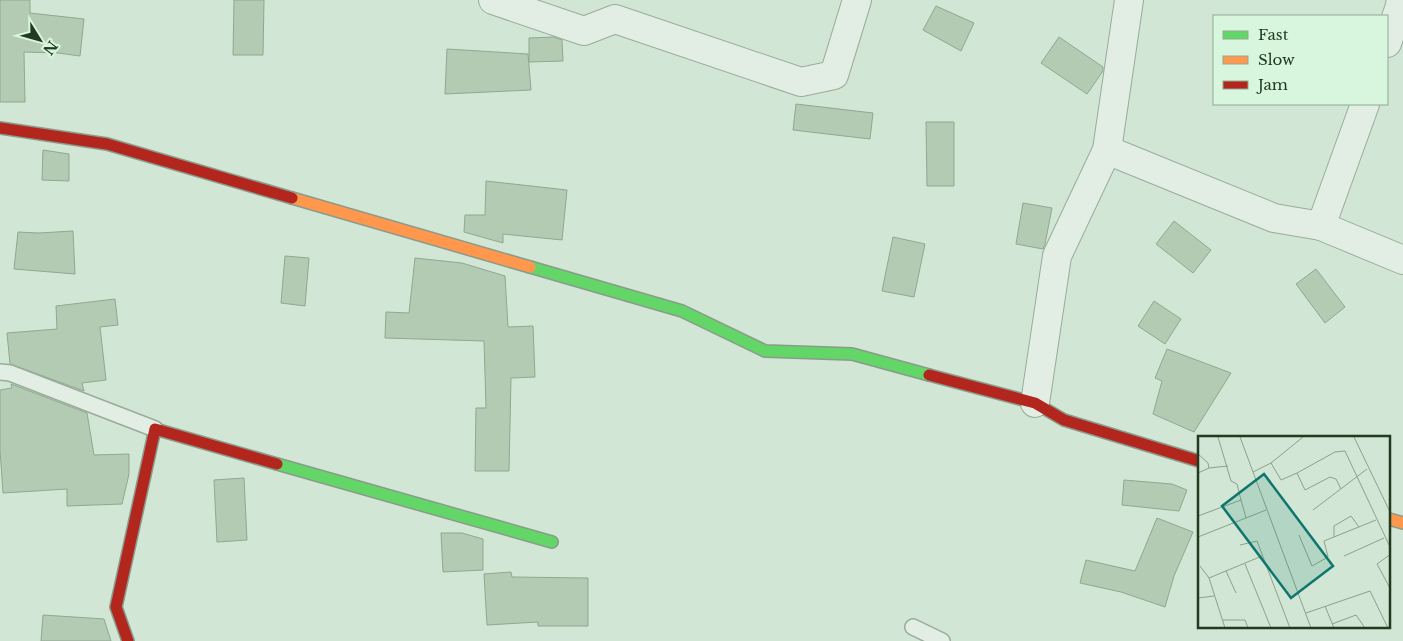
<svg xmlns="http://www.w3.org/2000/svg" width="1403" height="641" font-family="'Libre Baskerville',serif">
<rect width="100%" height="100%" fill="#d1e6d4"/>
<g fill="#b3cab3" stroke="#91a790">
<path d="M0 0H30V13L84 19 80 56 58 53 24 52 25 102H0Z"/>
<path d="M234 0H264L263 55H233Z"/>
<path d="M936 6 974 23 961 51 923 30Z"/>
<path d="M554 37 562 40 563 61 529 62V38Z"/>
<path d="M1059 37 1103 67V71L1087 94 1041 63Z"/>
<path d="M447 49 528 54 531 90 445 94Z"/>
<path d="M796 104 873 113 870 139 793 130Z"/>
<path d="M926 122H954V186H927Z"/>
<path d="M43 150 69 154V181L42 180Z"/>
<path d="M486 181 567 190 562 240 503 234V243L464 232 465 215H485Z"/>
<path d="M1023 203 1052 208 1045 244 1043 249 1016 244Z"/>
<path d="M1174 221 1211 250 1193 273 1156 244Z"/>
<path d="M73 231 75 274 14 269 18 232 39 233Z"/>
<path d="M893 237 925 244 914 297 882 291Z"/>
<path d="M285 256 309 258 305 306 281 303Z"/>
<path d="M415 258 462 263 505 276 508 327 533 326 535 377 511 378 509 471H475L476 408H486L484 341 385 338 386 312 409 313Z"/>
<path d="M1316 269 1345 307 1325 323 1296 284Z"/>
<path d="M115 299 118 325 100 327 106 380 82 383 84 391 10 364 7 333 57 329 56 306Z"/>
<path d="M1154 301 1181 319 1165 344 1138 326Z"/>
<path d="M1167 349 1231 373 1194 432 1153 414 1162 381 1155 378Z"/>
<path d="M11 384 87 413 94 455 129 454V474L122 504 67 506V489L3 493 0 450V390L12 388Z"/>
<path d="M244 478 247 540 217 542 214 480Z"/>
<path d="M1124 480 1172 484 1187 490 1179 511 1122 505Z"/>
<path d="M1157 518 1193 532 1174 576 1165 607 1121 592 1080 583 1086 560 1135 571Z"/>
<path d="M441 533H462L483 539V570L443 572Z"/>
<path d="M511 572 512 577 588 578V626H538V622L487 625 484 574Z"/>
<path d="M43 615 104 619 111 641H41Z"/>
</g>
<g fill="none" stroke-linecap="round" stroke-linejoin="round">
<defs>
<g id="lane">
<path d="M0 372 10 373 155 429"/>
<path d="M913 627 942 641"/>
</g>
<g id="street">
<path d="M493 0 584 31 615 19 801 82 834 75 857 0"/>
<path d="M1387 43 1399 9 1401 0"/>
<path d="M1107 150 1274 218 1321 226 1365 104"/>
<path d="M1321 226 1403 260"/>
<path d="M1035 403 1057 256 1107 150 1129 0"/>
</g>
<g id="fast">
<path d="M530 267 682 311 765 351 852 354 929 375"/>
<path d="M277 464 552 542"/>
</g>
<g id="slow">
<path d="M292 198 530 267"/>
<path d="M1389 519 1403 523"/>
</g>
<g id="jam">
<path d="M0 128 107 144 292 198"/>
<path d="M929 375 1035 403 1064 420 1199 461"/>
<path d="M128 641 116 607 155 429 277 464"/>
</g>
</defs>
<use href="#lane" stroke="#99ac9b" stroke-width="18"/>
<use href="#street" stroke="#99ac9b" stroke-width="30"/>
<use href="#fast" stroke="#8a9b8b" stroke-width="14"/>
<use href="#slow" stroke="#8a9b8b" stroke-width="14"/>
<use href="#jam" stroke="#8a9b8b" stroke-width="14"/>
<use href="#lane" stroke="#e2eee4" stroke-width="15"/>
<use href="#street" stroke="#e2eee4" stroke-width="28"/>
<use href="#fast" stroke="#63d668" stroke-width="11"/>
<use href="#slow" stroke="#ff974d" stroke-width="11"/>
<use href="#jam" stroke="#b3261e" stroke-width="11"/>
</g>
<g transform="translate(1198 436)">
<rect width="192" height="192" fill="#d1e6d4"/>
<path fill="none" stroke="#8ba28c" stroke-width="1" d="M20 1 33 45 39 48 43 64M42 1 113 192M156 1 193 78M0 18 10 27 11 32 0 37M73 27 83 44 99 37 107 54 132 41 138 43 143 53M11 32 30 30M55 36 73 27 105 1M99 37 137 16 147 15 193 113M115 74 169 33M0 80 43 64 48 82M101 99 114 130 130 121 126 105 178 84M0 101 68 74M136 101V90L153 80 161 91M42 109 59 105 92 192M193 118 179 128 193 154M146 120 186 102M47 128 73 192M2 130 11 142 27 192M28 135 38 157M11 142 64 120M0 162 16 160M127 170 136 192M108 177 172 155 190 192M25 184H47L50 192M134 188 158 179 167 192"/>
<path fill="#0f766e" fill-opacity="0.15" stroke="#0f766e" stroke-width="2.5" d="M66 38 135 130 93 162 24 70Z"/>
<rect width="192" height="192" fill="none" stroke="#223b20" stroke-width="2.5"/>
</g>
<rect x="1213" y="15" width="175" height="90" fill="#d8f6dd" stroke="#8fab91"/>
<rect x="1223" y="31" width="25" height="8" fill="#63d668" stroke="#8fab91"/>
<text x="1258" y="40" font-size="15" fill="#223b20">Fast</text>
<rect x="1223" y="56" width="25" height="8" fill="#ff974d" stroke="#8fab91"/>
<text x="1258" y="65" font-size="15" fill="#223b20">Slow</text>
<rect x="1223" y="81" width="25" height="8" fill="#b3261e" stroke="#8fab91"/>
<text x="1258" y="90" font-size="15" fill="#223b20">Jam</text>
<g transform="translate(40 40) rotate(127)" stroke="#d8f6dd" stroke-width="4" paint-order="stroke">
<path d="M0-4L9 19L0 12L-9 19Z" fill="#223b20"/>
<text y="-8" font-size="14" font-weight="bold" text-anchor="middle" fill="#223b20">N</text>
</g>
</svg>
